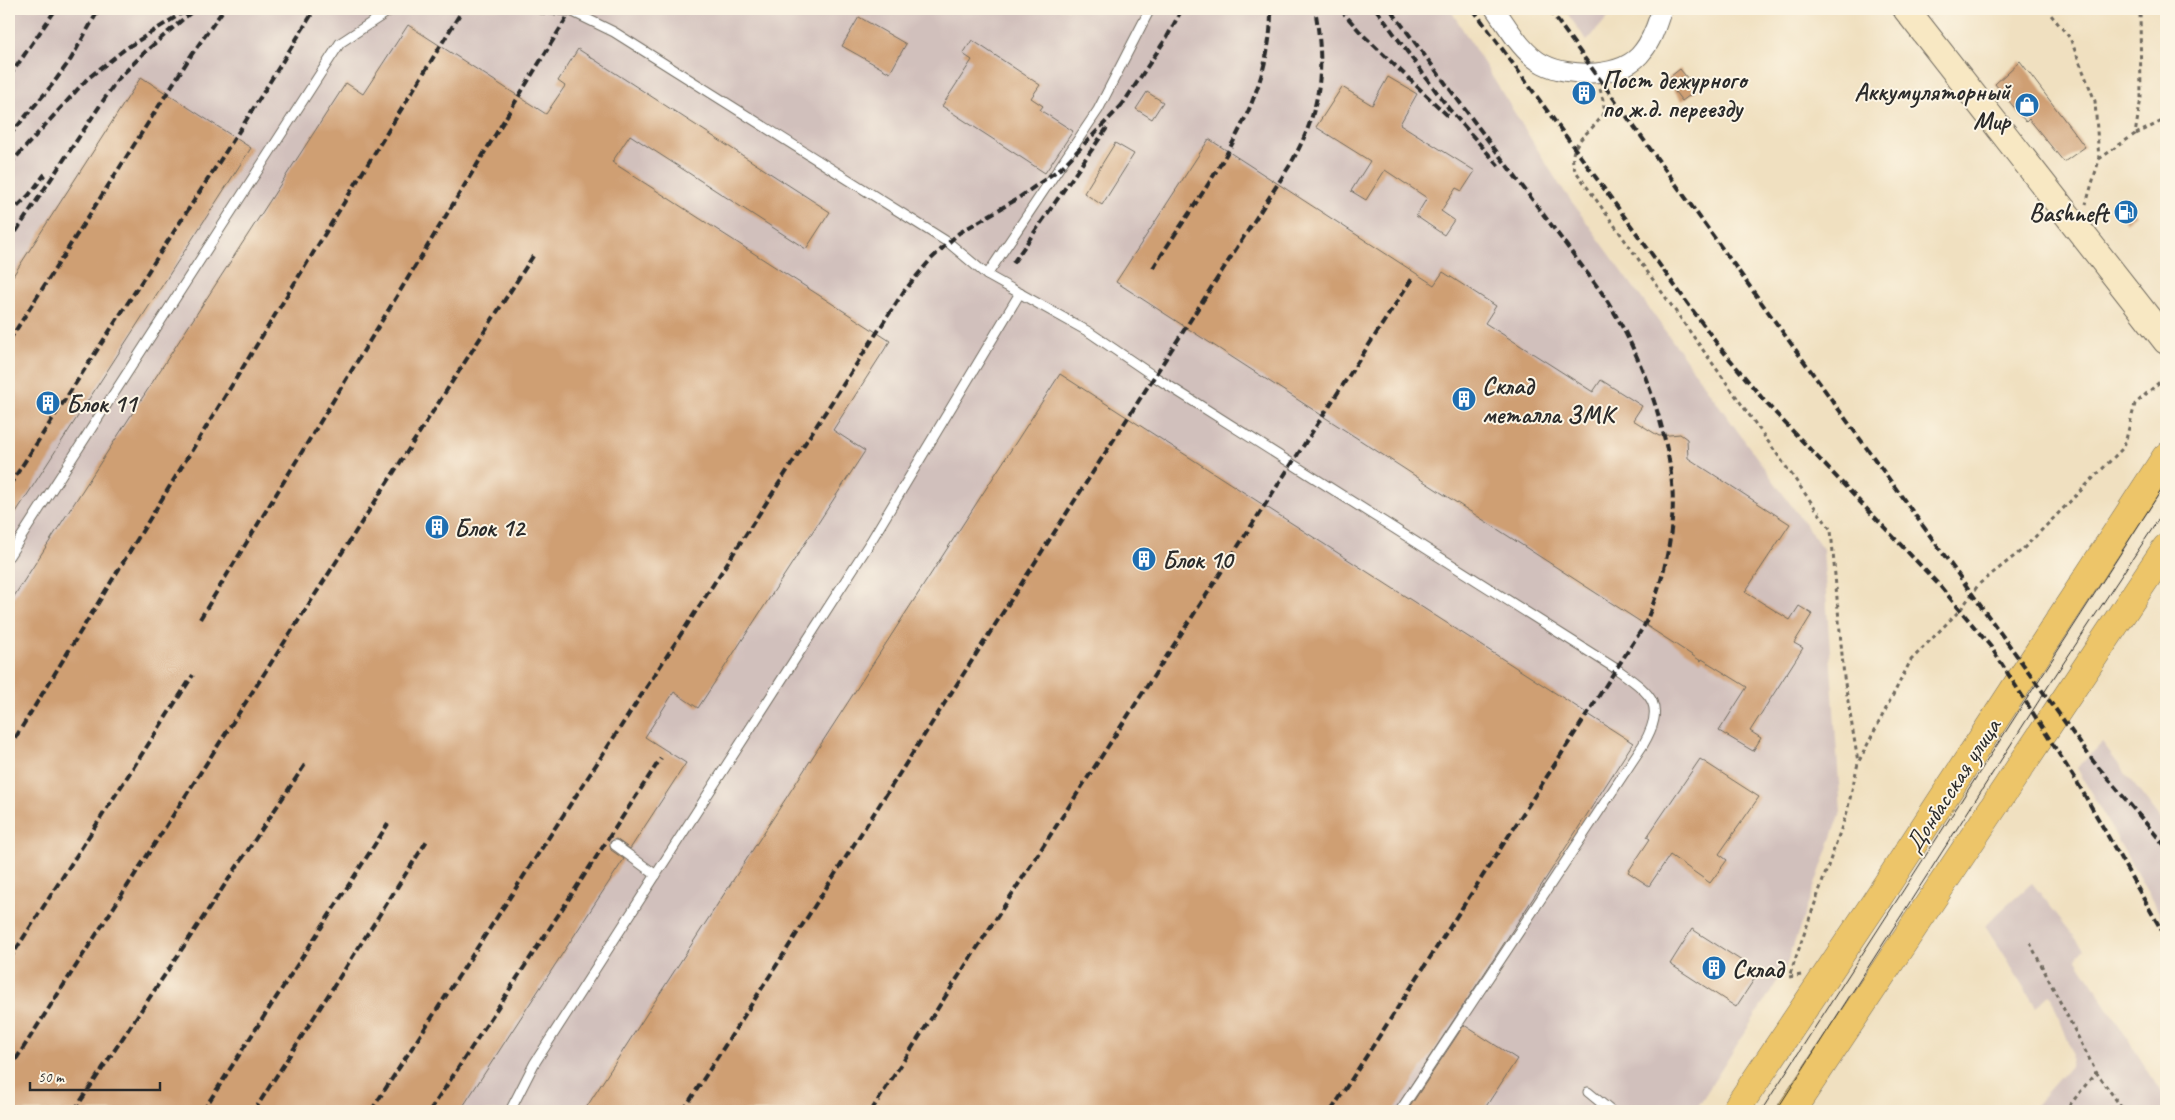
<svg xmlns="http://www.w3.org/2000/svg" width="2175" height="1120" font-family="Caveat,sans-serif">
<rect width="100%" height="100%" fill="#fcf5e5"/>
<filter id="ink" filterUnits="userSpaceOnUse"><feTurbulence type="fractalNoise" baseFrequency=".02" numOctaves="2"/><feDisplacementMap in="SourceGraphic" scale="10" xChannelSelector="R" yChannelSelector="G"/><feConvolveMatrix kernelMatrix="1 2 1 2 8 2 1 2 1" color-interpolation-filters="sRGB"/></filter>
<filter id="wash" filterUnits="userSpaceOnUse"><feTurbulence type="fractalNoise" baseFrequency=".0096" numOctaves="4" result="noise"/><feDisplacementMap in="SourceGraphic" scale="20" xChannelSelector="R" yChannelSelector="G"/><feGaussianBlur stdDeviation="1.12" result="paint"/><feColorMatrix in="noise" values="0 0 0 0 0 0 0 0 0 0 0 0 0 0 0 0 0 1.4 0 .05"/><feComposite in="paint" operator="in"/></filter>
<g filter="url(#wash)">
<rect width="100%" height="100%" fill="#f0e0c0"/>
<g fill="#d1c0bc">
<path d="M9 9H1450L1559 184 1823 549 1841 812 1785 969 1695 1111H9Z"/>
<path d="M1564 9H1615L1587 41Z"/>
<path d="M2102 743 2166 826V925L2077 768Z"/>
<path d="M2032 883 2084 949 2076 958 2166 1099V1111H2030L2071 1065 2072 1051 2050 994 2036 1007 1985 925Z"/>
</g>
<g id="blocks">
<g fill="#cf9f73">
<path d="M859 17 906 44 890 73 842 46Z"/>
<path d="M408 25 546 114 565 86 558 81 578 49 830 212 806 249 630 135 612 162 890 341 833 430 865 451 698 708 674 692 645 737 686 763 630 849 616 839 610 842 611 850 624 859 460 1111H9V604L346 83 363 94Z"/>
<path d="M972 40 1040 85 1031 98 1043 106 1040 110 1073 131 1045 173 942 106 972 60 963 54Z"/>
<path d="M2020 61 2085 147 2064 162 2029 119 2026 122 1995 84Z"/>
<path d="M1680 69 1697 90 1682 101 1666 80Z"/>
<path d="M141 77 251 148 9 523V282Z"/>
<path d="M1388 77 1417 94 1400 124 1475 171 1462 191 1456 188 1441 211 1454 220 1444 235 1416 216 1427 198 1385 170 1366 200 1351 191 1370 161 1316 127 1342 87 1372 105Z"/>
<path d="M1147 92 1163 102 1152 119 1136 109Z"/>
<path d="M1209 139 1434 285 1443 272 1496 306 1485 323 1593 392 1601 380 1642 406 1633 420 1659 436 1680 434 1687 439 1688 458 1790 524 1745 592 1790 620 1799 606 1812 614 1794 643 1803 648 1750 731 1761 738 1753 751 1719 731 1747 687 1702 659 1701 661 1116 282Z"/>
<path d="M1115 143 1134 154 1102 205 1084 193Z"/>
<path d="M2125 201 2136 215 2126 223 2115 210Z"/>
<path d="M1060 374 1633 743 1501 948 1394 1111H584Z"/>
<path d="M1700 759 1759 797 1719 854 1727 860 1710 883 1670 855 1649 886 1628 872 1650 839 1647 837Z"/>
<path d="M1692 929 1759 972 1736 1007 1670 964Z"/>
<path d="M1464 1025 1517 1059 1483 1111H1407Z"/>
</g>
</g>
</g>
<g filter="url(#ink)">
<use href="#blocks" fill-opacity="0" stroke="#706a5f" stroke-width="1"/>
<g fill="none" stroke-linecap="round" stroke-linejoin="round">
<defs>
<g id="service">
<path d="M540 9 571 11 614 32 949 243 987 275 1089 332 1155 377 1618 670C1651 694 1667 704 1643 745L1400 1111"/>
<path d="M987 275 1098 110 1150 9"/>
<path d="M9 556 340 43 392 9"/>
<path d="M615 845 656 875"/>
<path d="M1588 1092 1611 1111"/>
<path d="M510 1111 534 1064 871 541 1020 293"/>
</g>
<path id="minor" d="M1495 9C1508 27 1522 53 1543 64 1570 78 1624 78 1643 51 1653 39 1657 23 1662 9"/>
<path id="secondary" d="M1906 9 2166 341"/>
<g id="primary">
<path d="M1735 1111 1874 904 2166 457"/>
<path d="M1791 1111 2166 548"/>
</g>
</defs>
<use href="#service" stroke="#706a5f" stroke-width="11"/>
<use href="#minor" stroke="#706a5f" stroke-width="21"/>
<use href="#secondary" stroke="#706a5f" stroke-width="28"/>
<use href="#primary" stroke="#706a5f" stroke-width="29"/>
<g stroke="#706a5f" stroke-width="3" stroke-dasharray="4 4" stroke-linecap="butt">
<path d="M2046 9 2070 38 2095 101 2099 160 2086 204"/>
<path d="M1600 89C1602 96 1604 102 1604 109 1601 130 1563 139 1575 170L1831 530 1844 677 1858 762"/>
<path d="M2136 134 2166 119"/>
<path d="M2099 159 2135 134 2141 98 2140 9"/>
<path d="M2162 436 2166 430"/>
<path d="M2030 943 2096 1072 2065 1111"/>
<path d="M1801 975 1789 977 1847 812 1858 763 1911 660 1961 609 1979 584 2022 550 2124 447 2135 404 2165 377 2166 379"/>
<path d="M2096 1072 2124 1111"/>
</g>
<use href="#service" stroke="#fff" stroke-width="9"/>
<use href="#minor" stroke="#fff" stroke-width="19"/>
<use href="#secondary" stroke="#f8e8c3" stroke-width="26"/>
<use href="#primary" stroke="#edc569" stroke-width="28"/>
<g stroke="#2b2b2b" stroke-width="1">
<path d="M1761 1111 2166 483"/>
<path d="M1776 1111 2049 685 2166 508"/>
</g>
<g stroke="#2b2b2b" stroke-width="4" stroke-dasharray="8 4" stroke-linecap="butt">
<path d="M1340 9 1362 34 1448 116"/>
<path d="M1376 9 1449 109 1499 166"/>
<path d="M1473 9 1718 345 1767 404 1940 586 1991 647 2080 787 2166 938"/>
<path d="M1549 9 2093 761 2166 847"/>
<path d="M156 11 160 9"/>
<path d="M9 77 56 9"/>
<path d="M1120 108 1167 37 1182 9"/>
<path d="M9 136 52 85 71 59 99 9"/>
<path d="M9 165 87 79 125 49 182 13"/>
<path d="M9 215 29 195 45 174"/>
<path d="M9 242 117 80 146 51 195 9"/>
<path d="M1013 263 1109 125"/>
<path d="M1153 268C1203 189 1272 107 1271 9"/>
<path d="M9 341 192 54 224 9"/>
<path d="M9 486 245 122 315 9"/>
<path d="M200 619 572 9"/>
<path d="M9 748 463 9"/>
<path d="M9 960 193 675"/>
<path d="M9 1070 535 253"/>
<path d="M74 1111 306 763"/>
<path d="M203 1111 388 824"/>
<path d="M254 1111 428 839"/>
<path d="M371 1111 904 291 931 259 959 233 1017 199 1061 168 1123 104"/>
<path d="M430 1111 661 758"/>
<path d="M683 1111 1290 165C1321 111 1326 70 1315 9"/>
<path d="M871 1111 1413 277"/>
<path d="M1331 1111 1644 626C1659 593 1669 557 1672 520 1679 451 1641 350 1602 293L1390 9"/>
</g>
</g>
</g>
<defs>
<symbol id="building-disc" viewBox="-11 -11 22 22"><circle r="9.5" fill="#1f6fb2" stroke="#fcf5e5"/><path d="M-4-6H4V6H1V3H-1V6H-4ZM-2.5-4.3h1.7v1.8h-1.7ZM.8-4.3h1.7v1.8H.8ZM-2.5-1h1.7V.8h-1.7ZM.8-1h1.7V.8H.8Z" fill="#fff"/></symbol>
<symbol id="shop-disc" viewBox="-11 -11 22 22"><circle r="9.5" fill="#1f6fb2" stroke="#fcf5e5"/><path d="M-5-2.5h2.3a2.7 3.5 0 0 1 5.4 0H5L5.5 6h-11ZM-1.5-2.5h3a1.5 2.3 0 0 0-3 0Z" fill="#fff"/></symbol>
<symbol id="fuel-disc" viewBox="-11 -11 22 22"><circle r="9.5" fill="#1f6fb2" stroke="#fcf5e5"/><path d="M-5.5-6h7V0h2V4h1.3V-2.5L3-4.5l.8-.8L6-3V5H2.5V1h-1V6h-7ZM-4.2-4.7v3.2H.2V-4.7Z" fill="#fff"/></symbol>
</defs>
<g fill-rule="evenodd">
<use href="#building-disc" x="1570" y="79" width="28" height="28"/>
<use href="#shop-disc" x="2013" y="91" width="28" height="28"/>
<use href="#fuel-disc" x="2112" y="198" width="28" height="28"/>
<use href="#building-disc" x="1450" y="385" width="28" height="28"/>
<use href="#building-disc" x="34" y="389" width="28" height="28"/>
<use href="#building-disc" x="423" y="513" width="28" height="28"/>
<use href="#building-disc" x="1130" y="545" width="28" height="28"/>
<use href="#building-disc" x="1700" y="954" width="28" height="28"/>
</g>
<g text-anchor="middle" stroke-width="4" stroke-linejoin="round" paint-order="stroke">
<g font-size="25" font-weight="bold" fill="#2b2b2b" stroke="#fcf5e5" text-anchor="start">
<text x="1602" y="88">Пост дежурного<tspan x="1602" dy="29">по ж.д. переезду</tspan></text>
<text x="2010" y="100" text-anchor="end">Аккумуляторный<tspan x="2010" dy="29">Мир</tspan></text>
<text x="2108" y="221" text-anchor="end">Bashneft</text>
<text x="1482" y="394">Склад<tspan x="1482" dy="29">металла ЗМК</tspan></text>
<text x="66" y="412">Блок 11</text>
<text x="454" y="536">Блок 12</text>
<text x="1162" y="568">Блок 10</text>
<text x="1732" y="977">Склад</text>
</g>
<g font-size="25" fill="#2b2b2b" stroke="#fcf5e5">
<text transform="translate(1952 785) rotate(-57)" y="9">Донбасская улица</text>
</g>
</g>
<rect width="2175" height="1120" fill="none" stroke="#fcf5e5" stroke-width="30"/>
<path d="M30 1082v8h130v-8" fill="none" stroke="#2b2b2b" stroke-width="2.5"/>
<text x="38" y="1082" font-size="15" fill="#2b2b2b" stroke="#fcf5e5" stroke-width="4" paint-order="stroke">50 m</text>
</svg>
